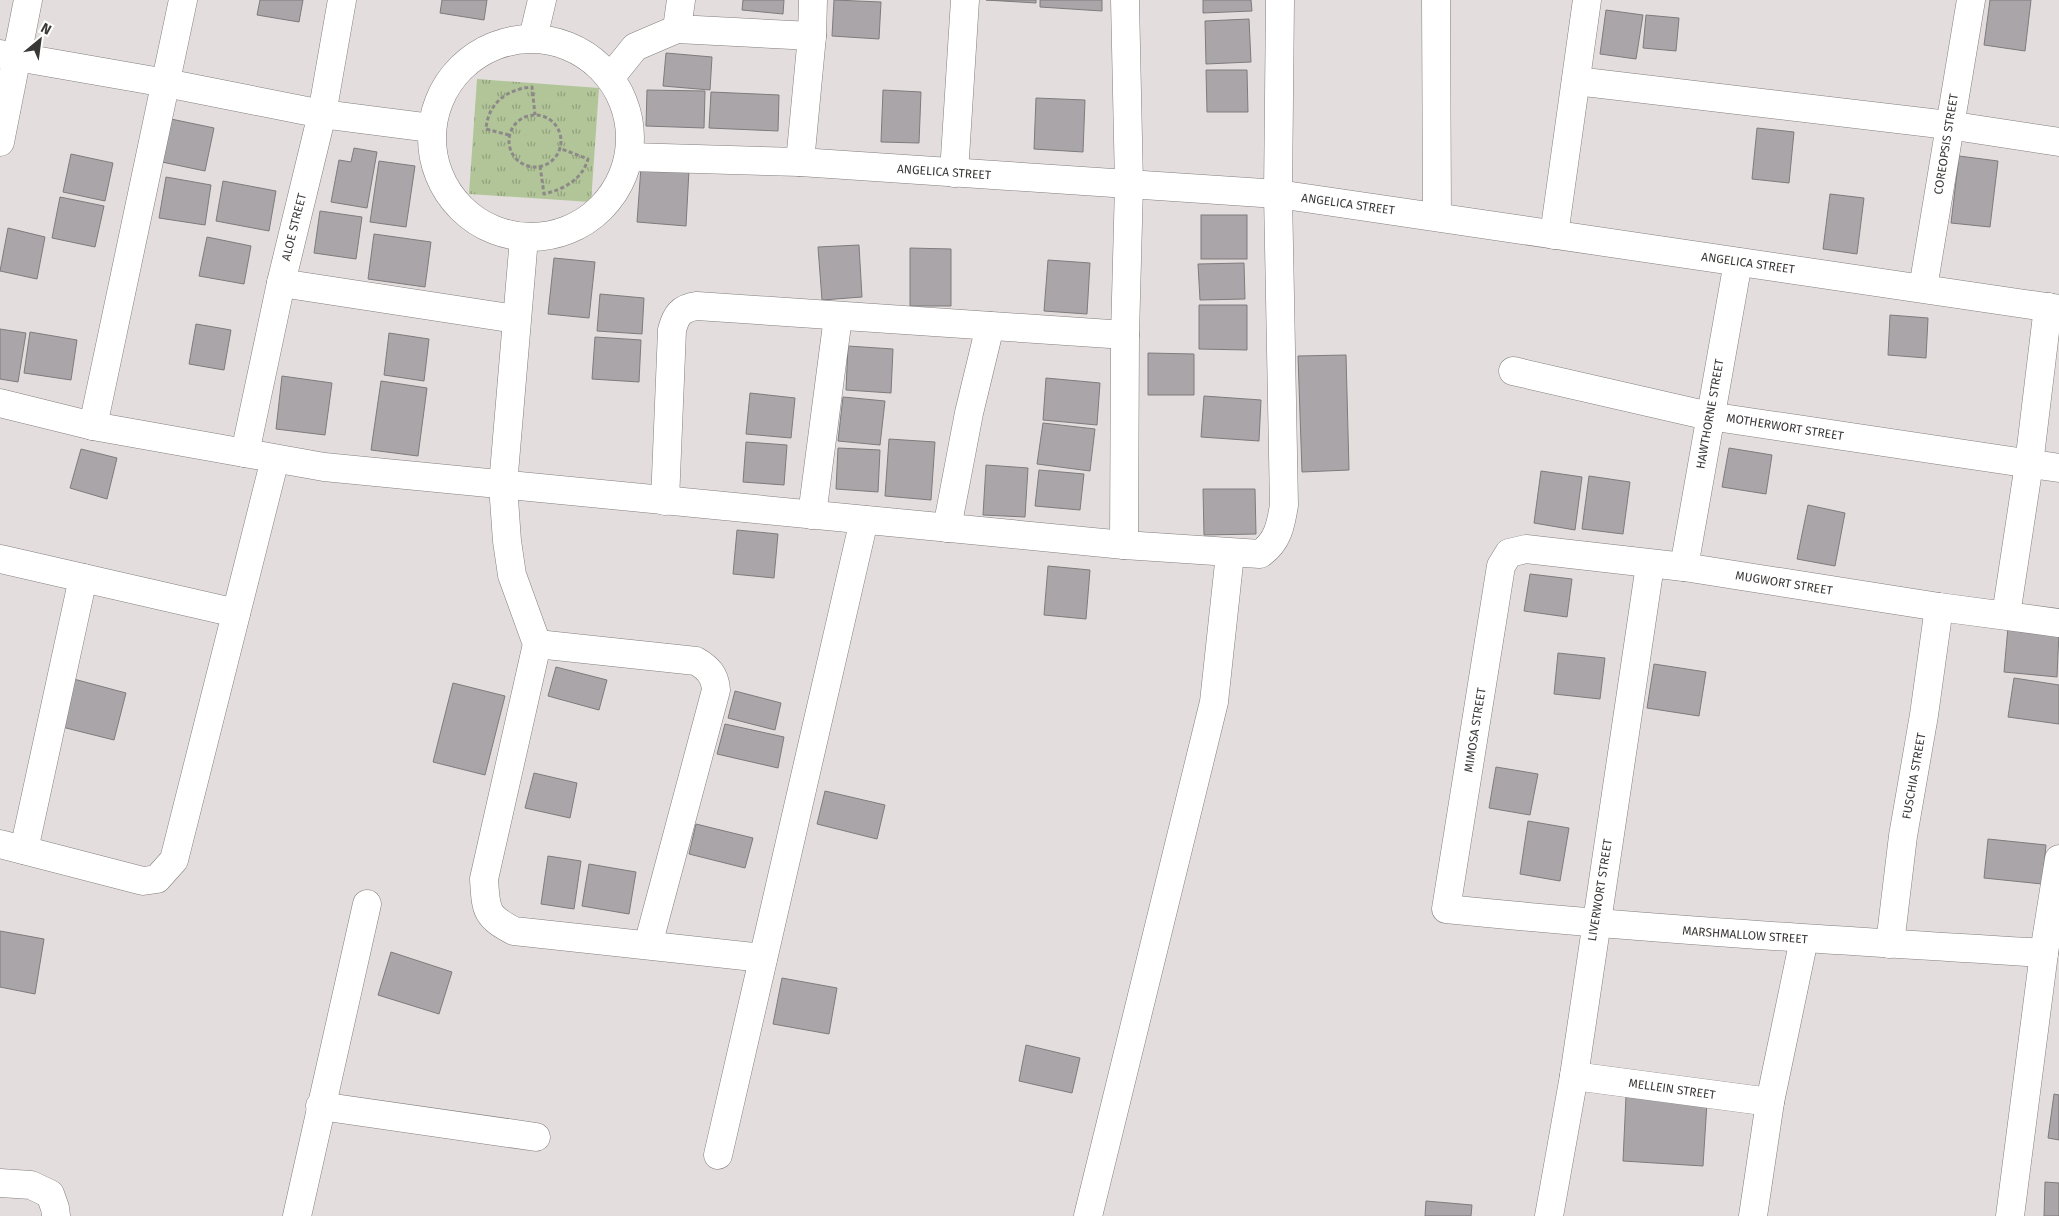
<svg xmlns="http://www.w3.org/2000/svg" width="2059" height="1216" font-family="'Fira Sans',sans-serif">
<defs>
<pattern id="grass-tufts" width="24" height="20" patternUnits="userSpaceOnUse" patternTransform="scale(1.25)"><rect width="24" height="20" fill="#b1c598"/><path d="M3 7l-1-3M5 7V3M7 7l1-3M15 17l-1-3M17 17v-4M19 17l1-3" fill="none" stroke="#91a17d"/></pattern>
</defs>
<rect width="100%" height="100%" fill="#e3dedd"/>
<path fill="url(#grass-tufts)" d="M477 79 599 88 591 202 469 194Z"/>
<g fill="#a9a5a8" stroke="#7e7b7d">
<path d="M260 0H303L299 22 257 15Z"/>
<path d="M442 0H487L484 20 440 13Z"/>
<path d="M743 0H784L783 14 742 10Z"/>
<path d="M834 0 881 2 879 39 832 36Z"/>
<path d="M986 0H1036V3Z"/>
<path d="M1040 0H1102V11L1040 7Z"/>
<path d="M1203 0H1251L1252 11 1203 13Z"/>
<path d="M1990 0H2031L2025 51 1984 45Z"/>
<path d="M1606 10 1643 15 1636 59 1600 54Z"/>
<path d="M1646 15 1679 18 1676 51 1643 48Z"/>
<path d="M1249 19 1251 62 1206 64 1205 21Z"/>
<path d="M666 53 712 57 710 90 663 86Z"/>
<path d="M1206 70H1247L1248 112H1207Z"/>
<path d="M647 90 705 91 704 128 646 126Z"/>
<path d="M883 90 921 92 919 143 881 142Z"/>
<path d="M711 92 779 95 778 131 709 128Z"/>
<path d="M1036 98 1085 100 1083 152 1034 149Z"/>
<path d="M171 119 214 128 205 171 162 162Z"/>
<path d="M1757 128 1794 132 1789 183 1752 179Z"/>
<path d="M354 148 377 152 367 208 331 202 339 160 351 162Z"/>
<path d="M71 154 113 163 105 201 63 192Z"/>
<path d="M1959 156 1998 161 1990 227 1951 223Z"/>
<path d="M379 161 415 166 406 227 370 222Z"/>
<path d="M641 167 689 170 686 226 637 222Z"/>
<path d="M166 177 211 185 205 225 159 218Z"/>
<path d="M223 181 276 191 269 231 216 221Z"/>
<path d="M1830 194 1864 198 1857 254 1823 249Z"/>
<path d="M60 197 104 206 95 247 52 238Z"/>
<path d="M320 211 362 217 356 259 314 253Z"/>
<rect x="1201" y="215" width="46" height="44"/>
<path d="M8 228 45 237 37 279 0 271Z"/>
<path d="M374 234 431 242 425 287 368 279Z"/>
<path d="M207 237 251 246 244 284 199 276Z"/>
<path d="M859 245 862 297 822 300 818 247Z"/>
<path d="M910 248 951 249V306H910Z"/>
<path d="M554 258 595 262 589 318 548 314Z"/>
<path d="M1048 260 1090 263 1087 314 1044 311Z"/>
<path d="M1244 263 1245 299 1200 300 1198 264Z"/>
<path d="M600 294 644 298 642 334 597 331Z"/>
<path d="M1199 305H1247V350L1199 349Z"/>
<path d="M1890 315 1928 318 1926 358 1888 355Z"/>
<path d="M196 324 231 330 224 370 189 364Z"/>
<path d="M0 329 26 333 18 382 0 379Z"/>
<path d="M30 332 77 340 71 380 24 373Z"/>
<path d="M389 333 429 339 424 381 384 375Z"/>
<path d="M595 337 641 340 639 382 592 379Z"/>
<path d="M848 346 893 349 891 393 846 390Z"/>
<path d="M1148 353 1194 354V395H1148Z"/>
<path d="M1346 355 1349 470 1302 472 1298 356Z"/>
<path d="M282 376 332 383 325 435 276 429Z"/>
<path d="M1046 378 1100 383 1097 425 1043 420Z"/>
<path d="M381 381 427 388 418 456 371 450Z"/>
<path d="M750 393 795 398 791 438 746 434Z"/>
<path d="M1204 396 1261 400 1259 441 1201 437Z"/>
<path d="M843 397 885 401 880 445 838 441Z"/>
<path d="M1043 423 1095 429 1090 471 1037 464Z"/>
<path d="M889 439 935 442 931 500 885 496Z"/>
<path d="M746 442 787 445 784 485 743 482Z"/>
<path d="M838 448 880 450 878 492 836 489Z"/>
<path d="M1729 448 1772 455 1766 494 1722 487Z"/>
<path d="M81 449 117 458 107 499 70 488Z"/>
<path d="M986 465 1028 468 1025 517 983 515Z"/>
<path d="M1039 470 1084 474 1080 510 1035 506Z"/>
<path d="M1541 471 1582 477 1575 530 1534 523Z"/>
<path d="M1589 476 1630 482 1623 534 1582 529Z"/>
<path d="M1203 489H1255L1256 534 1204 535Z"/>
<path d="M1808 505 1845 513 1835 566 1797 559Z"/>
<path d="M737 530 778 534 774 578 733 574Z"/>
<path d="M1048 566 1090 570 1086 619 1044 615Z"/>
<path d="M1530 574 1572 579 1567 617 1524 611Z"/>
<path d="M2008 627 2059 632 2057 677 2004 672Z"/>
<path d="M1558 653 1605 658 1600 699 1554 694Z"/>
<path d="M1654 664 1706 672 1699 716 1647 708Z"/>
<path d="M556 667 607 680 599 710 548 696Z"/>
<path d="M70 678 126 693 114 740 58 726Z"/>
<path d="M2014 678 2059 685V724L2008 717Z"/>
<path d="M453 683 505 696 485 775 433 762Z"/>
<path d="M735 691 781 703 775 730 728 718Z"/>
<path d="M725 724 784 737 778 768 717 754Z"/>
<path d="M1496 767 1538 774 1530 815 1489 808Z"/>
<path d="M534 773 577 783 570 818 525 808Z"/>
<path d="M825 791 885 805 877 839 817 824Z"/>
<path d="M1528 821 1569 828 1560 881 1520 874Z"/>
<path d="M696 824 753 838 745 868 689 854Z"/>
<path d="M1988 839 2046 845 2042 884 1984 878Z"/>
<path d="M548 856 581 861 574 909 541 904Z"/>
<path d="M589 864 636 872 629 914 582 906Z"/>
<path d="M0 931 44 939 35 994 0 987Z"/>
<path d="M391 952 452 972 439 1014 378 995Z"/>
<path d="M782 978 837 988 829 1034 773 1024Z"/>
<path d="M1026 1045 1080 1058 1072 1093 1019 1081Z"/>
<path d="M2054 1094 2059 1095V1140L2048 1138Z"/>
<path d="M1626 1096 1707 1102 1703 1166 1623 1161Z"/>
<path d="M2045 1182 2059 1183V1216H2044Z"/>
<path d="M1426 1201 1472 1205 1471 1216H1425Z"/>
</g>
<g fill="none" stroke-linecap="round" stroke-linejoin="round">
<defs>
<g id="street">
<path d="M681 0 677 29 812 36"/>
<path d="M1436 0 1437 216"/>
<path d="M533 38 542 0"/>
<circle cx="531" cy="138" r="99"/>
<path d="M0 54 166 83 322 114 431 128"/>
<path d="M610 78 635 47 677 29"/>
<path d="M1576 81 1948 125 2059 142"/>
<path d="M0 142 28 0"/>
<path d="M630 157 800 162 1278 194 2059 309"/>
<path d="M800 162 812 36 813 0"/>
<path d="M954 173 965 0"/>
<path d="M1554 235 1587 0"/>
<path d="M524 238 503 485 507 541 512 575 537 644 484 879C486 910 485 916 514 931L763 958"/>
<path d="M281 283 516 319"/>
<path d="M1923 288 1971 0"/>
<path d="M1513 371 1709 416 2059 468"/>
<path d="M0 403 93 426 324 467 1124 545 1260 554C1278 542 1281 524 1284 505L1278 194 1280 0"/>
<path d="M93 426 183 0"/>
<path d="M245 453 281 283 322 114 342 0"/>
<path d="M665 501 672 330C676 315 681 308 697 306L1125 335"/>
<path d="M812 515 838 317"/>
<path d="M947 528 969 413 990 326"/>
<path d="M1124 545 1125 335 1129 185 1125 0"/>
<path d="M0 559 236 613"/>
<path d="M1684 567 1738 262"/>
<path d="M2006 615 2029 464 2048 307"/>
<path d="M537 644 696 661C708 668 715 675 716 690L648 945"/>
<path d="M0 844 143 881 157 879 174 860 275 459"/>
<path d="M24 850 83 578"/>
<path d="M1890 944 1903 836 1924 715 1939 607"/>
<path d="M2044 953C1844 941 1645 929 1446 909L1501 566 1509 553 1526 549 1684 567 1939 607 2059 623"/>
<path d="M1574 1076 1770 1102"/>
<path d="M320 1106 536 1137"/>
<path d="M718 1155 864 520"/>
<path d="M0 1183 31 1185 50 1194 55 1208 56 1216"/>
<path d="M297 1216 367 904"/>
<path d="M1088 1216 1214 702 1230 554"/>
<path d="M1549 1216 1574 1076 1650 565"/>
<path d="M1753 1216 1770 1102 1804 939"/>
<path d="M2010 1216 2044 953 2059 859"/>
</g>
</defs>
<use href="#street" stroke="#837e7d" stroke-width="29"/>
<g stroke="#8d8988" stroke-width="3" stroke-dasharray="4 2.5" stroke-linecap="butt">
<circle cx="535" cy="141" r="26"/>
<path d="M509 135 486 129C488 103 507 89 532 87L535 115"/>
<path d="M540 166 544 194C564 189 582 180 588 159L559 148"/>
</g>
<use href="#street" stroke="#fff" stroke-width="28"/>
</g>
<g text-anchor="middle" stroke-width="4.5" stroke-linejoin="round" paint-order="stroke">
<g font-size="12" fill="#3a3837" stroke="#fff">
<text transform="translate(1946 144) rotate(-81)" y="4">COREOPSIS STREET</text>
<text transform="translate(944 172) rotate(4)" y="4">ANGELICA STREET</text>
<text transform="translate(1348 204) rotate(8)" y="4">ANGELICA STREET</text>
<text transform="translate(294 227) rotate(-76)" y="4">ALOE STREET</text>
<text transform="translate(1748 263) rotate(8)" y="4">ANGELICA STREET</text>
<text transform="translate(1710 414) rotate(-80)" y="4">HAWTHORNE STREET</text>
<text transform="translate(1785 427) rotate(9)" y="4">MOTHERWORT STREET</text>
<text transform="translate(1784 583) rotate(9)" y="4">MUGWORT STREET</text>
<text transform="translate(1475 730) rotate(-81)" y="4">MIMOSA STREET</text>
<text transform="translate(1914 776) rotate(-80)" y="4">FUSCHIA STREET</text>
<text transform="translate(1600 890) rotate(-81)" y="4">LIVERWORT STREET</text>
<text transform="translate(1745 935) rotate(4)" y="4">MARSHMALLOW STREET</text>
<text transform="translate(1672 1089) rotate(8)" y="4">MELLEIN STREET</text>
</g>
</g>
<g transform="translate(40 40) rotate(29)" stroke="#ffffff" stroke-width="4" paint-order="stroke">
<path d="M0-4L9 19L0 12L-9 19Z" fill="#3a3837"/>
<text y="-8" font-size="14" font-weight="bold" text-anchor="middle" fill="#3a3837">N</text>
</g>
</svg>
